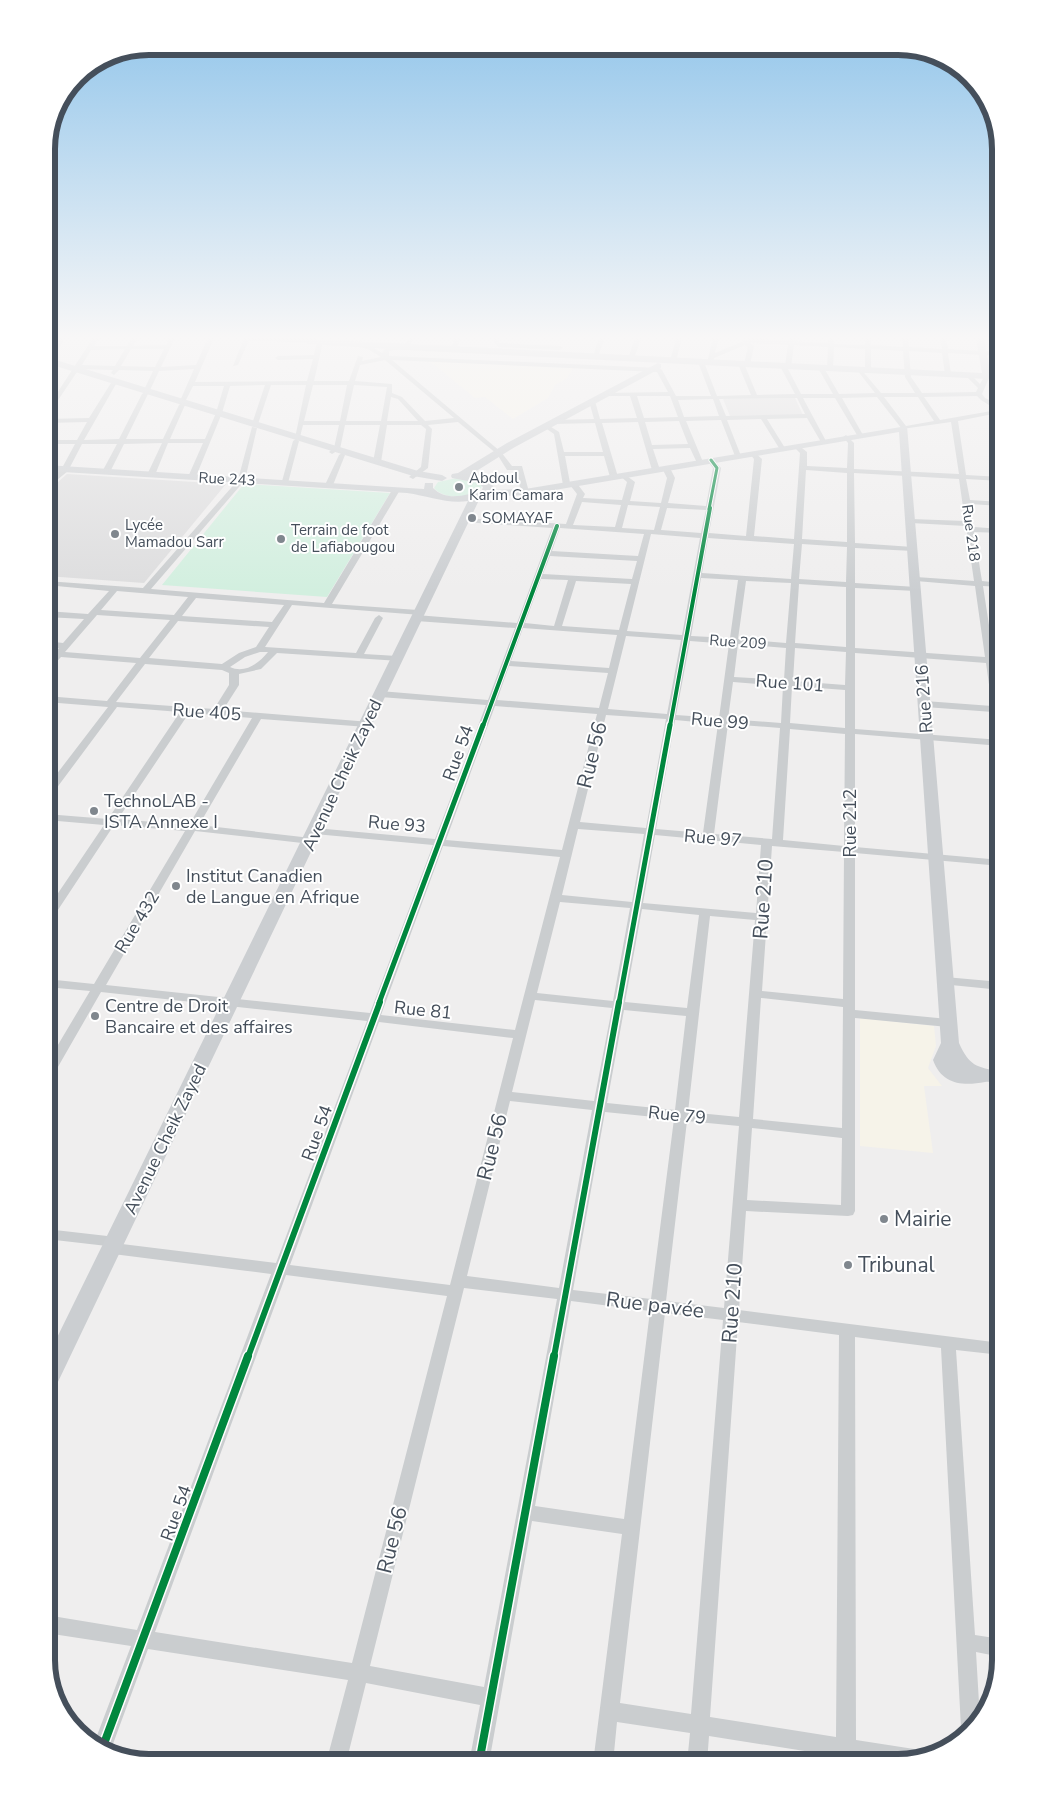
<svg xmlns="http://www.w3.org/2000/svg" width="1047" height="1809" font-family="'Nunito Sans',sans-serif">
<rect width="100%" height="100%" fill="#efeeee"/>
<g fill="#f6f3e9">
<path d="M427 359 573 368 567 378 555 385 548 398 513 419 485 397 475 398Z"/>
<path d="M860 1018 934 1026 936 1046 928 1068 942 1086H924L933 1153 860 1146Z"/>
</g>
<g fill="#ddddde">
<path d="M795 398 803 415 730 416 723 399Z"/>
<path d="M67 474 226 484 144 583 46 576V493Z"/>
</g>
<g fill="#d2efdf">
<path d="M457 478 477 481 482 486C476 500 443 500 434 488L438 482Z"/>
<path d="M244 484 390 493 327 597 162 585Z"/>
</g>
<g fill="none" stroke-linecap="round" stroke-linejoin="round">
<g fill="#cacdcf" fill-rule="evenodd">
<path d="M59 338H65L51 362H47Z"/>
<path d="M93 338H99L94 346H127L132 338H138L133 346 166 345 169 338H175L161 367 196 365 208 338H214L195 382 307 381 313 359 278 360 275 358 278 356 314 355 317 342 320 340 323 342 314 381H349L358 356 363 357 362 361 381 357 368 349 352 345V343L372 347 382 353 385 349 403 346 409 338H415L407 348 389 351V356L659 368 662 370 676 396H711L698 362 701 360 704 362 717 396 751 395 738 364 741 362 744 364 748 347 745 345 714 358 713 363 710 365 707 363 713 338H719L715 353 751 338 789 341V338H795L794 341 828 343V338H834V344L865 345V338H871V345L903 347 902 338H908L909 347 942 349 940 338H946L948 349 1001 352V356L948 353 951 374 948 376 945 374 942 353 909 351 911 377 922 393 976 392 978 388 966 376V374H970L980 384 985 375H1001V379L989 378 982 394 985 398 1001 406V437L998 435 993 414 958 421 966 475 1001 477V481L966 479 970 500 1001 502V506L970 504 974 527 1001 529V533L974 532 982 581 1001 583V587L983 586 994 658H1001V664L995 663 1001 704V740L996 737 993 712 925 707 920 704 925 701 992 706 986 663 855 653V729L1001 740V746L855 734V847L1001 860V866L855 853V1010L948 1019 954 1023 948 1027 855 1018V1211L853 1215 848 1216 746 1211 739 1310 1001 1343V1355L956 1350 975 1635 1001 1639V1657L976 1652 980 1720 964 1734 961 1728 941 1348 855 1337 856 1740 914 1749 921 1752 923 1757C898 1763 881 1763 856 1759V1763H836V1756L709 1736 707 1763H687L690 1733 617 1722 613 1763H593L622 1534 532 1521 489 1763H469L480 1705 366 1683 346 1763H326L348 1680 148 1649 110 1752 93 1746 131 1646 46 1633V1615L137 1630 271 1274 113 1254 108 1252 107 1246 46 1239V1229L116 1237 121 1238 122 1244 276 1263 367 1021 101 992 51 1079 46 1080V1065L90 991 46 987V979L94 984 185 831 114 825 50 922 46 923V911L104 825 46 820V814L108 819 180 712 117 707 50 797 46 798V788L108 707 46 702V696L107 701 136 663 61 657 49 670 46 671V662L59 648 46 647V641L63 643 84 619 46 617V611L88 614 109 591 46 585V581L143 588 238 480 252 427 257 428 245 480 151 589 324 603 392 490 399 488 400 490 332 604 418 610 422 613 421 615 292 605 265 647 356 653 375 618 379 615 383 618 364 654 397 656 401 659 400 661 277 653 261 669 239 674V685L223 710 370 722 372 724 367 727 261 719 199 825 311 838 316 841 311 844 195 831 106 985 370 1013 433 845 315 834 310 831 315 828 435 839 486 705 380 697 375 694 380 691 488 700 515 628 416 621 412 618 416 615 517 623 552 528 464 522 460 520 464 518 566 524 577 494 570 485 567 487 563 485 554 434 544 427V425H548L559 432 564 452H603L595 423 553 424 550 422 553 420 594 419 589 401 592 399 595 401 600 419 637 418 630 396H605L602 394 603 393 668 392 657 372 392 360 501 452 512 466H522L529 492 525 494 521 492 516 470H507L497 454 458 422 428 425 432 429 428 468 413 479 409 477 421 467 426 429 421 425H387L381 462 377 464 373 462 380 425H345L340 449 332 454 329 452 334 448 339 425H303L300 437 295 438 306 385H271L258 424 255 426 252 424 265 385 230 386 222 413 195 479 188 477 203 443H168L155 475 151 477 147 475 162 443 124 444 110 472 106 474 102 472 117 444H82L68 471 46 489V483L62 468 75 444H46V440H77L87 422 46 423V419L89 418 111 383 116 384 84 440 119 439 142 394 145 392 148 394 126 439H163L179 405 182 403 185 405 170 439H205L216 413 224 386H193L185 402 180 401 194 369 159 371 150 390 147 392 144 390 153 371 119 370 114 375 111 373 113 370 79 369 46 418V410ZM750 343 788 345 785 365 780 366 795 394 757 395 745 366 750 365 754 346ZM794 345 828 347 827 369 830 371 833 369 834 347 865 349V370L868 372 871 370V349L903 351 905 377 915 393H881L860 368 857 370 875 393 839 394 824 368 821 366 818 368 833 394H801L788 369 791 367ZM125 349 115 366 82 365 91 350ZM131 349H164L155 367 121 366ZM385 360 454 418 425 421 402 397 392 393V384L355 381 360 365ZM313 385H347L340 421H304ZM354 385 387 387 381 421H346ZM637 396H670L678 417 644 418ZM977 396 981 400 997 410 940 420 924 397ZM391 397 398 399 418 421H387ZM877 397 902 429 951 422 959 474 854 469V443L846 435 843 437 848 443 847 468 807 466V452L798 445H794V447L800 453 794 539 754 536 762 459 754 452 749 453 754 459 746 536 709 533 721 468 713 459 707 460 713 468 706 506 668 503 675 478 669 466H666L662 468 667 478 661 503 630 501 635 482 623 473 619 475 627 482 622 500 583 498 585 494 576 482 570 483 565 456H604L610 477 614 479 618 477 602 423 638 422 652 470 656 472 660 470 653 449 690 448 697 463 703 462 686 421 721 420 735 456 738 458 741 456 727 420 761 419 779 448 782 450 785 448 767 419 807 418 821 442 826 441 803 398H835L857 435 860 437 863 435 842 398ZM884 397H918L934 421 906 426ZM797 398 805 414 726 416 719 399ZM713 399 719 416 684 417 678 400ZM679 421 688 444 652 445 645 422ZM806 470 847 473V542L802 539ZM854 473 959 479 965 521 911 519 907 521 911 523 966 526 974 581 916 577 912 579 916 581 975 586 985 657 855 648V588L916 591 920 589 916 587 855 583V548L913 551 917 549 913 547 855 543ZM582 502 621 505 615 527 573 525ZM628 505 660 507 654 530 622 528ZM667 508 706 510 701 533 661 530ZM560 528 644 534 638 556 552 551ZM651 534 700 538 682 635 627 631ZM708 538 794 544 791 579 702 573ZM802 544 847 547 846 582 799 579ZM550 556 637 561 632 579 543 574ZM701 578 738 580 730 638 691 636ZM541 579 568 580 554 626 525 623ZM576 581 631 584 619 630 562 626ZM746 581 791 583 786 643 738 639ZM799 584 846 587V647L795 643ZM117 591 188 597 174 615 101 610ZM196 598 284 605 272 622 182 616ZM97 615 170 620 140 658 65 652ZM178 621 269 627 256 647 239 653 222 664 149 658ZM523 628 617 635 609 668 511 661ZM626 636 681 640 667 714 608 709ZM690 641 729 644 719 718 676 715ZM738 644 786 648 784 680 734 677ZM795 648 846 652 845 685 793 681ZM260 652H268C259 663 245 674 230 667L245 657ZM145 664 222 670 229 673V685L214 709 116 702ZM509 666 608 673 599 708 497 700ZM733 682 783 686 781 723 728 719ZM792 686 845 690V728L790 723ZM495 706 597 714 562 850 446 840ZM189 713 252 718 189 825 118 819ZM606 715 666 719 646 828 580 822ZM675 720 718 724 703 833 656 829ZM728 724 780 728 772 839 714 834ZM790 729 845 734 844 846 783 840ZM578 829 644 834 632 902 562 895ZM655 835 761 845 756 913 643 903ZM443 846 560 857 515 1030 381 1015ZM772 846 844 852 843 999 762 991ZM560 902 630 908 613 1001 537 993ZM642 909 699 915 687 1008 625 1002ZM710 916 755 920 739 1117 688 1112ZM761 998 843 1007 842 1128 753 1119ZM535 1000 612 1008 594 1101 512 1092ZM624 1010 686 1016 675 1110 607 1103ZM379 1022 513 1038 450 1285 290 1265ZM510 1101 592 1110 559 1288 467 1276ZM605 1112 674 1119 651 1299 573 1290ZM687 1121 739 1126 724 1308 666 1301ZM752 1128 842 1138 841 1205 747 1200ZM286 1275 447 1296 352 1663 155 1632ZM464 1288 557 1299 484 1687 370 1666ZM571 1301 650 1311 624 1519 535 1506ZM665 1313 723 1320 691 1714 620 1703ZM738 1322 839 1335 836 1737 710 1717Z"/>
<path d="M244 338H290L312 341 309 343 249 340 238 365 233 366Z"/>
<path d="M455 338H461L456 349 453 351 450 349Z"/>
<path d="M491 338H497L500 343 560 346 563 348 560 350 498 347Z"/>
<path d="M599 338H605L598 356 593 357Z"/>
<path d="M635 338H641L634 359 631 361 628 359Z"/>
<path d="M676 338H682L676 361 673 363 670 361Z"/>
<path d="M296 439 299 441 288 483 281 485 293 441Z"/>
<path d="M342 453 345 455 333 485 326 487 325 485 339 455Z"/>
<path d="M945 977 1001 982V990L941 984 939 981Z"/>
</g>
<g fill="#cbced1" fill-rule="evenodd">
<path d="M292 338 982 373 976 338H984L991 376 987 379 405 350 309 344Z"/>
<path d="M46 357 418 471 442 475 447 478 442 481 413 476 46 363Z"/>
<path d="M658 363 661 364V368L515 447 470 475 485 478 493 486 491 490 525 489 907 426 959 1043C969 1065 976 1068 1001 1071V1083C996 1083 989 1081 985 1082 963 1086 942 1085 933 1060L941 1043 899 432 525 495 483 497 480 498 57 1384 54 1391 46 1393V1360L468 501C447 504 428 496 407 493L46 471V465L424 489 425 483H433V488C447 502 467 495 482 490L483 487 478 483 452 478 451 476 452 474 458 473 507 443Z"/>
</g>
<defs>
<path id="cycleway-far4" d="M709 509 717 468 711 460"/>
<g id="cycleway-far3">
<path d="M483 726 557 526"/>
<path d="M670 726 710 508"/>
</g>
<g id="cycleway-far2">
<path d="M379 1003 483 725"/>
<path d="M619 1003 670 725"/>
</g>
<g id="cycleway-far1">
<path d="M248 1357 380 1002"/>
<path d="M554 1357 619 1002"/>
</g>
<g id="cycleway">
<path d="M102 1749 248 1356"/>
<path d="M479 1763 554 1356"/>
</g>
</defs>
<use href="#cycleway-far4" stroke="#fff" stroke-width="5"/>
<use href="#cycleway-far3" stroke="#fff" stroke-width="6"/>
<use href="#cycleway-far2" stroke="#fff" stroke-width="8"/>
<use href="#cycleway-far1" stroke="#fff" stroke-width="9"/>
<use href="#cycleway" stroke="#fff" stroke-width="11"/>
<use href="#cycleway-far4" stroke="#00873e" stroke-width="3"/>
<use href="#cycleway-far3" stroke="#00873e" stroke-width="4"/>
<use href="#cycleway-far2" stroke="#00873e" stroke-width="5"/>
<use href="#cycleway-far1" stroke="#00873e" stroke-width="6"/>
<use href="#cycleway" stroke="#00873e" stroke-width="8"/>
</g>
<linearGradient id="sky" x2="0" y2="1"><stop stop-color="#8dc3ea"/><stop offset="0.57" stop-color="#f8f7f7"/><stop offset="1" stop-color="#f8f7f7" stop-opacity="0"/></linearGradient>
<rect width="1047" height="592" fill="url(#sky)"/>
<g fill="#80878e" stroke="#fff" stroke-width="2">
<circle cx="459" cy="487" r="5"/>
<circle cx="472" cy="518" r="5"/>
<circle cx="115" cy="534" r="5"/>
<circle cx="281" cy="539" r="5"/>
<circle cx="94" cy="811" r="5"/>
<circle cx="176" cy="886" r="5"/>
<circle cx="95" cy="1016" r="5"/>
<circle cx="884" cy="1219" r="5"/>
<circle cx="848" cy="1265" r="5"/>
</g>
<g text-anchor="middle" stroke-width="4" stroke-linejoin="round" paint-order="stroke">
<g font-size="15" fill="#454f5b" stroke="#fff" text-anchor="start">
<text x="469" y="483">Abdoul<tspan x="469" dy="17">Karim Camara</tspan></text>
<text x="482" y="523">SOMAYAF</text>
<text x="125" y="530">Lycée<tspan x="125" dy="17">Mamadou Sarr</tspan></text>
<text x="291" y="535">Terrain de foot<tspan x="291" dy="17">de Lafiabougou</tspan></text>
</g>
<g font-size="15" fill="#454f5b" stroke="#fff">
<text transform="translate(227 479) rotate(3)" y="5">Rue 243</text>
<text transform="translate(971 533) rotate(82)" y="5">Rue 218</text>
<text transform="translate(738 642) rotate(4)" y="5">Rue 209</text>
</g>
<g font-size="18" fill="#454f5b" stroke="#fff">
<text transform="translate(790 683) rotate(4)" y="6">Rue 101</text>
<text transform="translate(924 699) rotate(-94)" y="6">Rue 216</text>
<text transform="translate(207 712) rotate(4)" y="6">Rue 405</text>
<text transform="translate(720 721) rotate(5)" y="6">Rue 99</text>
<text transform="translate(458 753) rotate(-70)" y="6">Rue 54</text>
<text transform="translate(342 775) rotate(-65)" y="6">Avenue Cheik Zayed</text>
<text transform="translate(850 823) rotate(-90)" y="6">Rue 212</text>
<text transform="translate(397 824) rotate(5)" y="6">Rue 93</text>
<text transform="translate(713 838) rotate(5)" y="6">Rue 97</text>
<text transform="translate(137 922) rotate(-59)" y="6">Rue 432</text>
<text transform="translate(423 1010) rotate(6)" y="6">Rue 81</text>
<text transform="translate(677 1115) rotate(6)" y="6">Rue 79</text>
<text transform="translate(317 1133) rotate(-70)" y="6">Rue 54</text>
<text transform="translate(165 1139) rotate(-64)" y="6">Avenue Cheik Zayed</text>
<text transform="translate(176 1513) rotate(-70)" y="6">Rue 54</text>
</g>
<g font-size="18" fill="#454f5b" stroke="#fff" text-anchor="start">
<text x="104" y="807">TechnoLAB -<tspan x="104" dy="21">ISTA Annexe I</tspan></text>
<text x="186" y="882">Institut Canadien<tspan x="186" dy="21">de Langue en Afrique</tspan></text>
<text x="105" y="1012">Centre de Droit<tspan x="105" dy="21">Bancaire et des affaires</tspan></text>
</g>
<g font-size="21" fill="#454f5b" stroke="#fff">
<text transform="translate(592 755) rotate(-76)" y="7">Rue 56</text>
<text transform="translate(763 899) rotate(-86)" y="7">Rue 210</text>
<text transform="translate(492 1147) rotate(-76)" y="7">Rue 56</text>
<text transform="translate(732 1303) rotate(-86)" y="7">Rue 210</text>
<text transform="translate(655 1305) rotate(7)" y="7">Rue pavée</text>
<text transform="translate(392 1540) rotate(-76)" y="7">Rue 56</text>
</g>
<g font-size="21" fill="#454f5b" stroke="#fff" text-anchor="start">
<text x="894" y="1226">Mairie</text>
<text x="858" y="1272">Tribunal</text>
</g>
</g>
<path d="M0 0H1047V1809H0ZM149 55H898A94 94 0 0 1 992 149V1660A94 94 0 0 1 898 1754H149A94 94 0 0 1 55 1660V149A94 94 0 0 1 149 55Z" fill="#fff" fill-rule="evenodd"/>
<path fill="none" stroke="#454f5b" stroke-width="6" d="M149 55H898A94 94 0 0 1 992 149V1660A94 94 0 0 1 898 1754H149A94 94 0 0 1 55 1660V149A94 94 0 0 1 149 55Z"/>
</svg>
